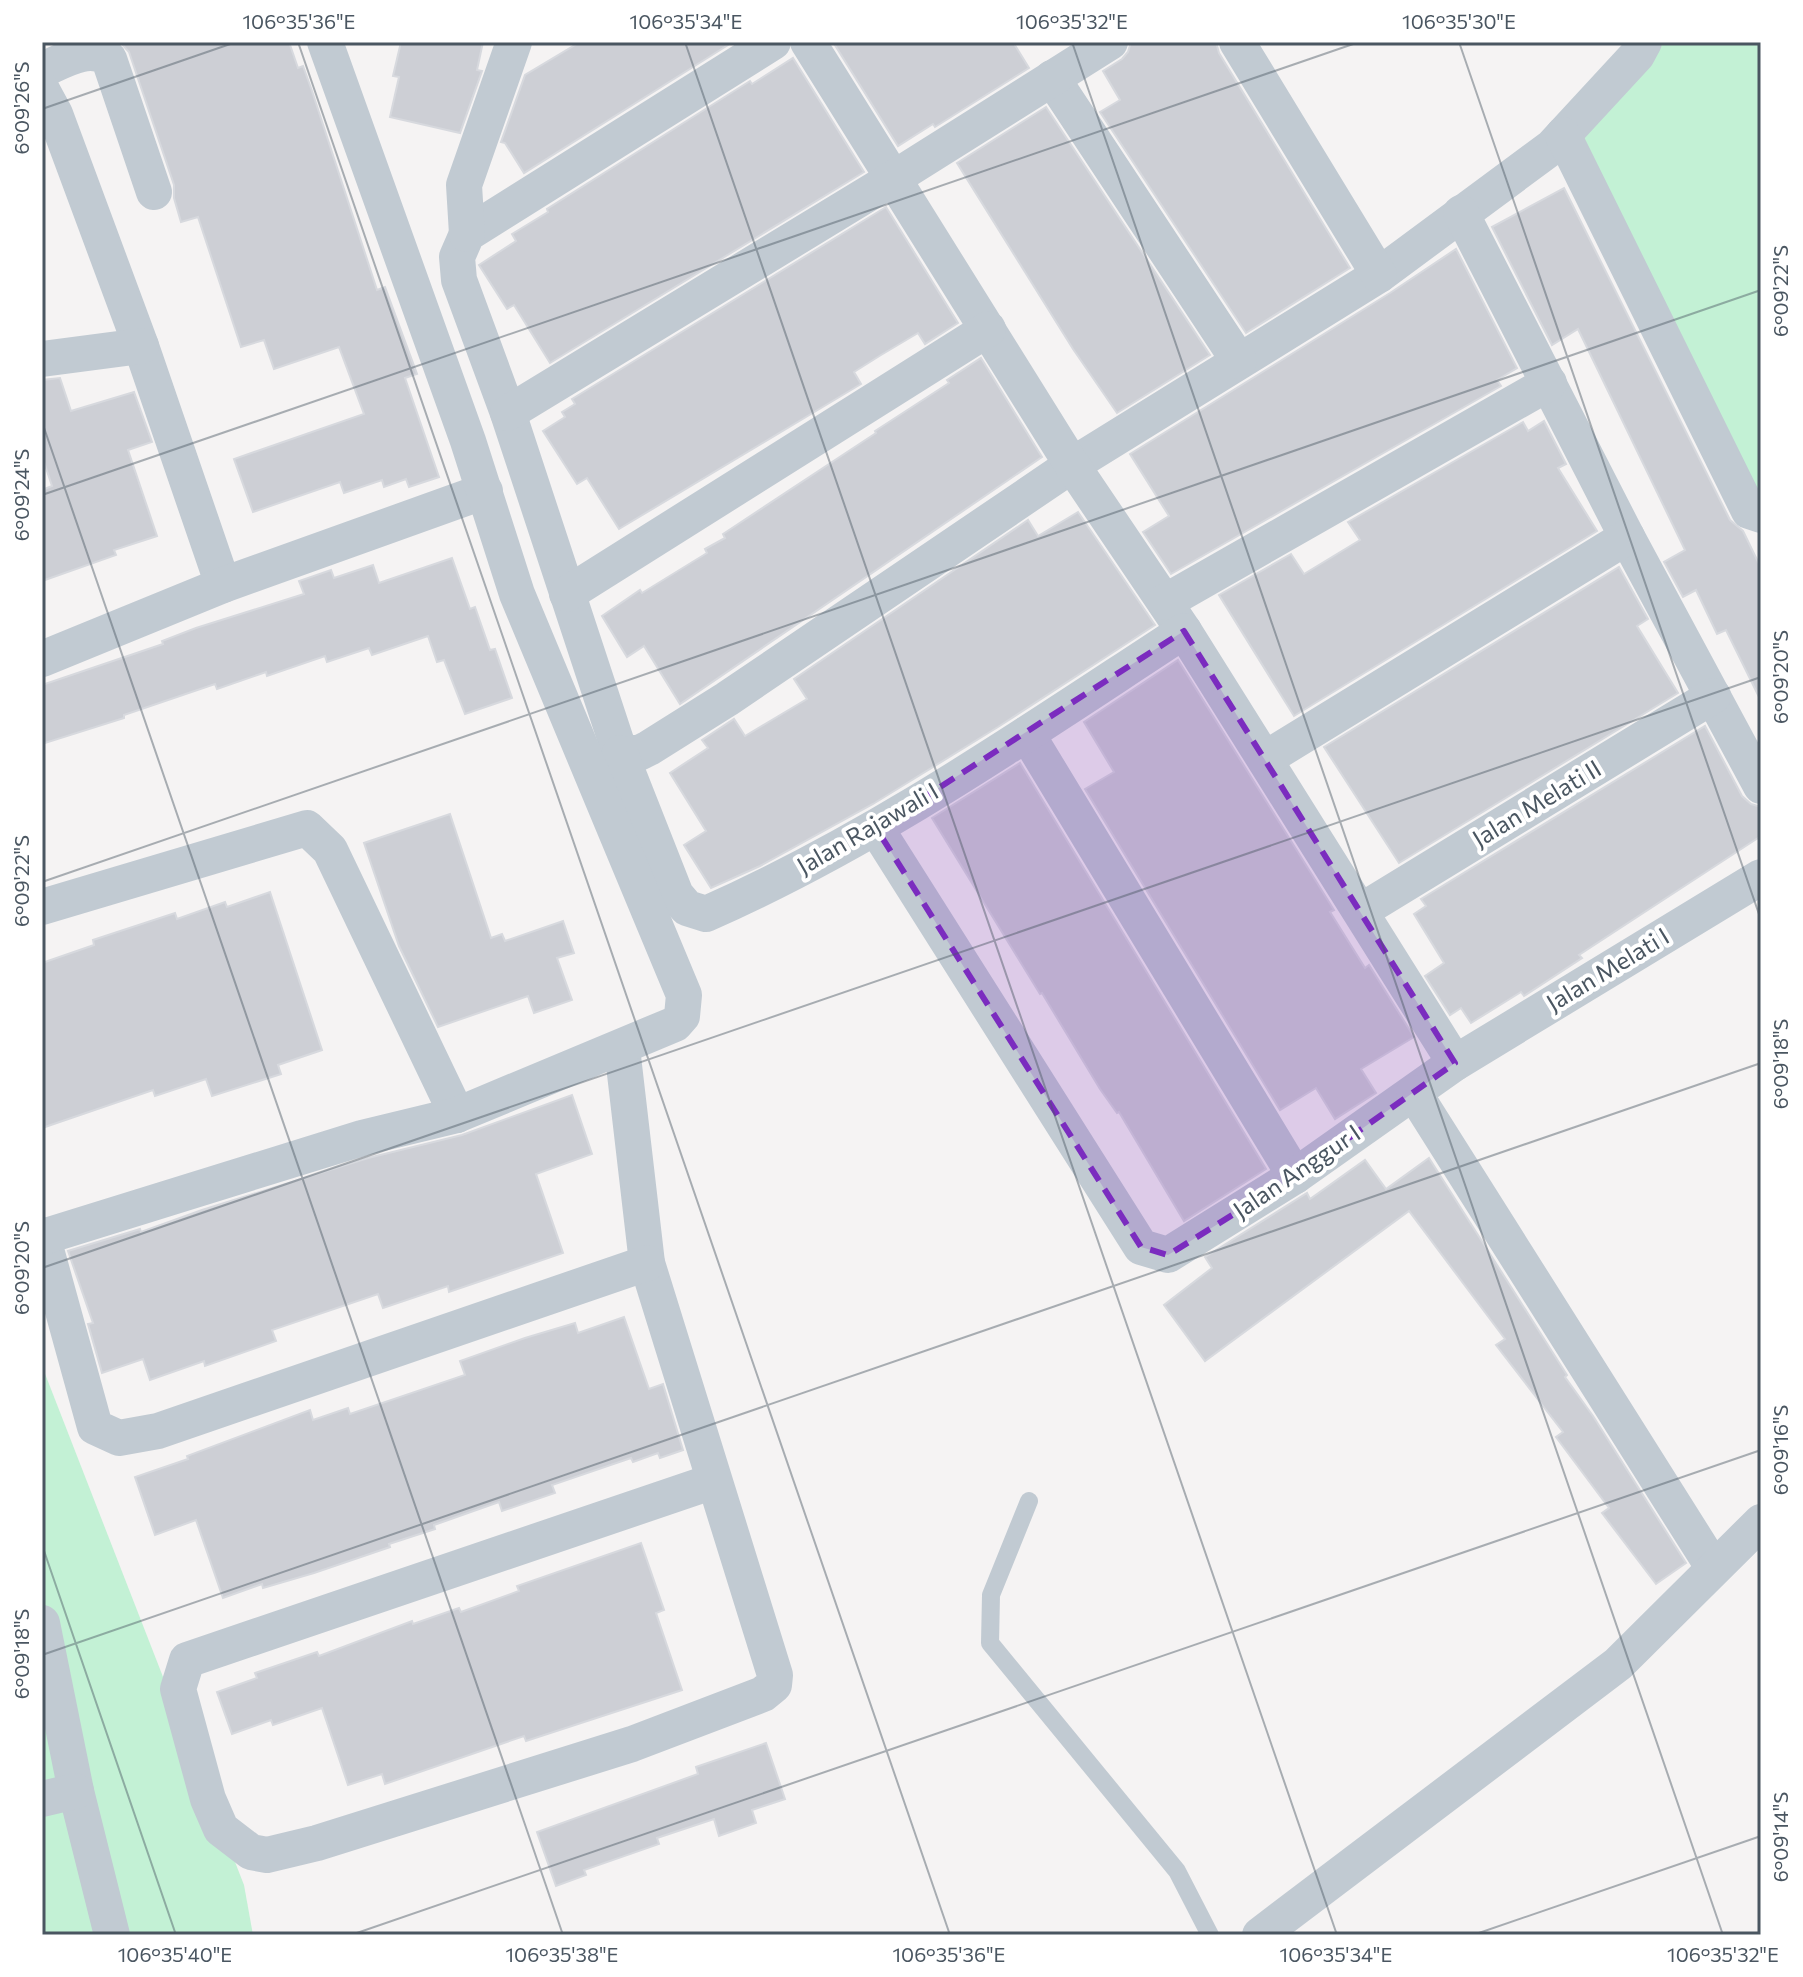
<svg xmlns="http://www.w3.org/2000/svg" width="1803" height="1977" font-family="Commissioner,sans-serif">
<rect width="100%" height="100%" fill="#f5f3f3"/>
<g fill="#c3f1d5">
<path d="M1657 42H1761V508L1570 117Z"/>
<path d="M42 1366 244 1885 253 1935H42Z"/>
</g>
<g fill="#cdcfd5" stroke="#d7d9de" stroke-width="2">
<path d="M120 42H289L298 68 303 66 312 91 377 290 385 287 417 374 405 378 439 477 409 487 406 479 384 487 382 480 344 493 340 482 253 512 234 459 364 414 339 347 274 369 264 340 241 347 198 217 181 222 174 198V185L129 52Z"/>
<path d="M401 42H483L477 70 482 71 460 133 390 117 399 77 393 76Z"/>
<path d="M580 42H726L728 45 524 173 505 143 501 142 525 75Z"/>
<path d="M833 42H1013L1029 68 935 127 933 124 898 146Z"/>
<path d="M1131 42H1216L1219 53 1350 268 1246 333 1100 112 1120 100 1103 71 1122 59 1128 52Z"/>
<path d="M793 58 864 172 550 363 514 305 507 309 479 265 516 241 512 234 548 212 547 209 750 81 752 84Z"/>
<path d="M1046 107 1210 355 1117 413 1073 349 957 163Z"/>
<path d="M1564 188 1730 520 1743 531 1761 568V701L1726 630 1717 634 1696 590 1683 597 1664 562 1685 550 1578 329 1552 345 1492 227Z"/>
<path d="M886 207 958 323 925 344 918 333 881 355 854 372 861 384 619 529 587 478 577 484 543 431 565 417 562 412 575 404 572 399Z"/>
<path d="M1456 249 1517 368 1497 380 1501 386 1171 574 1143 532 1169 516 1130 454 1390 293Z"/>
<path d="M981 358 1042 457 680 704 644 646 627 657 602 616 640 590 642 593 707 553 705 549 725 538 723 534 876 433 875 431 949 383 947 380Z"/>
<path d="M60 378 71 411 134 392 152 442 128 450 157 536 114 550 116 555 42 581V490L52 486 42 456V380Z"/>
<path d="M1544 421 1566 464 1558 468 1597 531 1294 716 1219 595 1291 554 1304 574 1360 540 1348 522 1523 422 1528 431Z"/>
<path d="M1078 512 1155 625 998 727 873 804 760 866 711 888 684 845 706 831 670 773 708 748 702 740 734 719 745 736 807 699 794 679 1028 520 1038 536Z"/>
<path d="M452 558 470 609 475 607 490 650 495 649 512 698 465 714 444 660 437 662 428 636 372 655 369 648 327 662 325 656 267 676 266 672 217 689 215 684 124 715V718L42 744V685L163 644 162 641 196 628 304 594 299 581 331 570 334 578 373 565 379 583Z"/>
<path d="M1619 567 1648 619 1637 626 1678 693 1399 863 1324 747Z"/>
<path d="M1178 660 1334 910 1330 912 1365 968 1369 965 1414 1037 1361 1069 1376 1093 1335 1119 1316 1088 1280 1110 1085 789 1114 772 1084 722Z"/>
<path d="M1705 726 1742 796 1751 804 1761 807V836L1579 955 1582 958 1524 996 1521 992 1471 1023 1461 1008 1450 1015 1425 976 1444 963 1414 914 1426 906 1421 899Z"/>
<path d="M1020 763 1266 1169 1184 1221 1119 1112 1117 1113 1100 1089 1042 993 1040 994 932 818Z"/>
<path d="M450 814 491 938 502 934 505 941 563 921 574 953 557 958 572 1000 534 1013 528 996 438 1027 399 946 364 843Z"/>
<path d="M270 892 322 1050 278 1065 281 1074 212 1096 206 1079 155 1096 153 1090 42 1128V963L94 945 93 940 175 913 177 919 225 902 227 907Z"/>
<path d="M572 1095 592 1154 536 1174 563 1253 449 1292 448 1286 383 1308 378 1294 272 1330 276 1341 205 1366 204 1361 150 1380 143 1359 102 1373 88 1324 93 1323 68 1251 140 1229 141 1232 202 1210 368 1158 462 1135Z"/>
<path d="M1429 1158 1567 1375 1565 1377 1593 1416 1686 1563 1656 1584 1602 1513 1609 1508 1556 1437 1563 1432 1496 1345 1505 1339 1409 1211 1205 1361 1164 1305 1212 1268 1205 1257 1307 1193 1310 1199 1365 1160 1386 1189Z"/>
<path d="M624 1317 649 1389 663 1384 683 1450 660 1458 658 1453 633 1462 631 1458 552 1485 555 1493 502 1511 499 1502 434 1525 435 1529 389 1544 390 1547 314 1573 263 1588 262 1584 223 1598 196 1520 155 1535 135 1477 188 1459 187 1456 310 1410 313 1420 348 1408 350 1414 465 1375 460 1361 525 1338 575 1323 578 1333Z"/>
<path d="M641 1543 664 1610 656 1613 682 1690 526 1741 524 1736 385 1784 382 1774 348 1785 322 1708 273 1725 271 1720 232 1734 217 1692 257 1678 255 1673 317 1652 319 1656 412 1621 413 1624 459 1608 461 1612 519 1591 517 1586Z"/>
<path d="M766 1743 785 1799 752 1810 756 1823 719 1836 714 1819 657 1838 659 1844 584 1870 586 1875 556 1886 537 1832 698 1774 696 1767Z"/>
</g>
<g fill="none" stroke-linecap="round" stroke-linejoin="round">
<path stroke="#c1cad2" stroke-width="18" d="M1029 1501 991 1595 990 1643 1177 1871 1210 1935"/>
<g stroke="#c1cad2" stroke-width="36">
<path d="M773 42 467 234 457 257 459 280 508 413 620 753H639L649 748 727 699 1072 465 1379 275 1552 147 1637 55 1644 42"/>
<path d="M808 42 1072 465 1184 631 1455 1063"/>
<path d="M1237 42 1379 275"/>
<path d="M42 70C63 61 89 44 109 59L154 192"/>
<path d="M1052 78 1239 361"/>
<path d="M42 90 55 114 141 346 223 585"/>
<path d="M1563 135 1749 511 1761 515"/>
<path d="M1461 213 1627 537 1761 786"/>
<path d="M467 234 464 185 514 42"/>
<path d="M42 359 141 346"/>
<path d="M508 413 894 178 1110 42"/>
<path d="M567 594 988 329"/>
<path d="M1165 602 1549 383"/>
<path d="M42 659 223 585 485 491"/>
<path d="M1027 734 1295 1176"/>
<path d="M620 753 676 895 687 908 706 914C876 839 1029 732 1184 631"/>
<path d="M1265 759 1627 537"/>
<path d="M876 828 1141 1247 1168 1255 1295 1176 1455 1063 1761 877"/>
<path d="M42 907 307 828 330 850 457 1115"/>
<path d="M1361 911 1713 696"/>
<path d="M622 1048 647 1263 775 1675 774 1685 763 1694 632 1744 317 1843 267 1855 251 1852 221 1829 208 1799 178 1689 187 1660 714 1481"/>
<path d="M1414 1093 1713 1567"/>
<path d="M42 1235 95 1427 119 1438 158 1431 647 1263"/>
<path d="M43 1237 362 1138 457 1115 675 1024 682 1016 684 995 517 594 468 441 325 42"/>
<path d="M42 1623 76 1791 112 1935"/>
<path d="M42 1799 76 1791"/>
<path d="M1260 1935 1618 1664 1761 1522"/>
</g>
</g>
<path fill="#7b2cbf" fill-opacity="0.2" stroke="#7b2cbf" stroke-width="6" stroke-dasharray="16 10" stroke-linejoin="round" d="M1184 631 1455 1063 1295 1176 1168 1255 1141 1247 876 828Z"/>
<path fill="none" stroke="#4a5661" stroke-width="2" stroke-opacity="0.45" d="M298 42 950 1935M685 42 1337 1935M1072 42 1723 1935M1459 42 1761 920M42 109 236 42M42 422 563 1935M42 495 1359 42M42 882 1761 290M42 1268 1761 677M42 1545 176 1935M42 1655 1761 1063M351 1935 1761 1450M1473 1935 1761 1836"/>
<g text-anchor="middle" stroke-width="8" stroke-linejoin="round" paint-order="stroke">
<g font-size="24" fill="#4a5661" stroke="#fff">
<text transform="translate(1537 804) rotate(-31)" y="8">Jalan Melati II</text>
<text transform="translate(868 829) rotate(-30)" y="8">Jalan Rajawali I</text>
<text transform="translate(1608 970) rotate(-31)" y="8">Jalan Melati I</text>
<text transform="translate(1297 1172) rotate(-34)" y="8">Jalan Anggur I</text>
</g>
</g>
<rect width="1803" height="1977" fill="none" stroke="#ffffff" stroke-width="88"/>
<rect x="44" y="44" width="1715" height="1889" fill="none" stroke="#4a5661" stroke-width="3"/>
<g font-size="20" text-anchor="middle" fill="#4a5661">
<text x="299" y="29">106°35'36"E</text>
<text x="686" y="29">106°35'34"E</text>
<text x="1072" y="29">106°35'32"E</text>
<text x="1459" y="29">106°35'30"E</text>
<text transform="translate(22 108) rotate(-90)" y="7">6°09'26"S</text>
<text transform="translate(1781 291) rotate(-90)" y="7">6°09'22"S</text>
<text transform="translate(22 495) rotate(-90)" y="7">6°09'24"S</text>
<text transform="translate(1781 677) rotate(-90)" y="7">6°09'20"S</text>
<text transform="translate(22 881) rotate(-90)" y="7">6°09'22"S</text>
<text transform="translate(1781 1064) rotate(-90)" y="7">6°09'18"S</text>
<text transform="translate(22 1268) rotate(-90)" y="7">6°09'20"S</text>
<text transform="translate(1781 1450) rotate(-90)" y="7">6°09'16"S</text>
<text transform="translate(22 1654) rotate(-90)" y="7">6°09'18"S</text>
<text transform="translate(1781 1837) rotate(-90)" y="7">6°09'14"S</text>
<text x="175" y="1962">106°35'40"E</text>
<text x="562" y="1962">106°35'38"E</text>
<text x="949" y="1962">106°35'36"E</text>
<text x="1336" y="1962">106°35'34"E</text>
<text x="1723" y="1962">106°35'32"E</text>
</g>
</svg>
